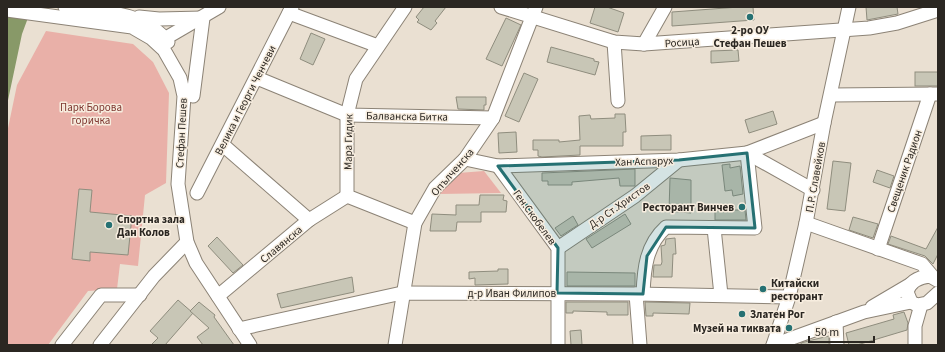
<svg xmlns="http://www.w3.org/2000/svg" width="945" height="352" font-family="'Source Sans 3',sans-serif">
<rect width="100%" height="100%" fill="#eae0d2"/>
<g fill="#e9b0a8">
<path d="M46 31 133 44 153 62 169 93 166 183 145 195 138 266 120 264 117 289 88 291 48 345H7V133L17 85Z"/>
<path d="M484 171 501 193 439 194 458 173Z"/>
</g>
<path fill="#889968" d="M7 7H32L22 34 7 105Z"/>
<g fill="#c8c6b6" stroke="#8f8d7e">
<path d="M424 7H446L435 21 437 23 431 30 417 22 419 20 416 17Z"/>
<path d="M595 7H607L624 13 618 32 590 23Z"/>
<path d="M739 7H753L754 20 672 26V12Z"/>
<path d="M866 7H897L898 14 867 20Z"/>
<path d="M506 18 521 25 502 66 486 59Z"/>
<path d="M311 33 325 39 313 65 300 59Z"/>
<path d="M551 47 594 59V61L599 62 595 75 547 62Z"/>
<path d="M738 50 739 61 711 63V51Z"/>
<rect x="915" y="72" width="23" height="14"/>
<path d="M524 73 538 79 519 122 505 116Z"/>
<path d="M456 97H486V105H484V110L458 109Z"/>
<path d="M773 111 777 124 749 133 745 120Z"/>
<path d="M615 114H625L626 132H623V146H580V155L542 157 538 156V150H533V140H559V142L580 140 579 116 590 115 591 119 615 118Z"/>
<path d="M516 132 517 152 499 153 498 133Z"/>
<path d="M671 135V150H641V136Z"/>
<path d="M833 161 851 163 845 211 827 209Z"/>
<path d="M730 164V168L740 166 743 194 733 196 732 190 725 191 722 165Z"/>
<path d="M635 169V186H620L619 178 572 182V185H548V181H542V173Z"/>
<path d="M877 170 894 176 890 188 873 182Z"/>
<path d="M670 178 691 180V213L669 211Z"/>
<path d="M79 189 92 190 90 212 132 216 128 255 90 252V261L72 259Z"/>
<path d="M480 195H504L503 200 507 201 506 212H481V222H457L456 231H430L432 214 456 215V205H479Z"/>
<path d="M715 210H745L746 220H715Z"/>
<path d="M625 214 631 224 592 248 586 239Z"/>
<path d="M573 216 578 225 561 236 555 228Z"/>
<path d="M853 217 878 224 873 238 849 230Z"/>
<path d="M938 227V254L933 264 925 256 888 244 891 236 926 249Z"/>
<path d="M217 237 243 265 233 273 208 246Z"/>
<path d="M675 238 676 254H673L672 277H653L654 265H661L662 262 661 246 665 245 666 239Z"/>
<path d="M498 269H508V284L475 285V278L469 279V272L498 271Z"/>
<path d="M567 272 635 273V286H567Z"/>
<path d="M352 277 354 292 281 308 277 294Z"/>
<path d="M178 300 193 313 165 345H151L158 338 150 331Z"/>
<path d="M199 302 215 315 214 317 234 345H203L197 337 209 328 190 311Z"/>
<path d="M566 302H628V315H607V312L573 311V313H566Z"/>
<path d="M645 302 690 303 689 314 653 313V316H646Z"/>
<path d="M904 312 908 323 907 330 857 345H849L846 333 894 319 893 315Z"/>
<path d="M581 330 582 345H571L570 331Z"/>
<path d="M829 336V345H801V343L812 340Z"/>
</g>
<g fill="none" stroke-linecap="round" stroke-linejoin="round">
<defs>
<g id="minor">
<path d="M65 7C102 12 142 10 168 42"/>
<path d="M405 7 356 79 347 115V196L415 223"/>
<path d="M501 7 614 42 644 44 869 28 897 23 938 10"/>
<path d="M7 10 132 27 151 38 164 50 180 78 184 96 178 184 187 242 196 263 250 345"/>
<path d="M289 13 378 46"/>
<path d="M139 17 159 19 203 18 193 96"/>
<path d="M159 42 219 7"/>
<path d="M614 42 618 101"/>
<path d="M644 44 665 7"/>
<path d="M257 78 347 115 493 118"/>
<path d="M831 95 938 94"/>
<path d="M223 145 309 220"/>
<path d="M465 159 498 166 679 160 747 153 813 190"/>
<path d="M498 166 558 248V345"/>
<path d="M197 193 292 7"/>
<path d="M806 223 922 264 933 277"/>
<path d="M714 228 721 295"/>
<path d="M558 248 635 196 679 160"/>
<path d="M878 249 930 94"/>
<path d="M937 280 930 276C919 277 910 281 907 292L911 302 917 305 927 303 938 293"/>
<path d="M636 294 640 345"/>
<path d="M643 294C644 269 646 245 666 227L755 228 747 153 824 123"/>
<path d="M218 296 309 220 347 196"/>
<path d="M872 307 911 284"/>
<path d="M836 322 837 345"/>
<path d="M239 329 402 293 636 294 789 297"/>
<path d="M62 345 101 295H140"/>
<path d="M100 345 154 276 187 242"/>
<path d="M395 345 415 223 435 188 465 159 493 118 536 7"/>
<path d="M773 345 789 297 806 223 824 123 849 7"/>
<path d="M773 345 864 312 911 302"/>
<path d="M915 345V326L921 305"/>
</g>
</defs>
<use href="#minor" stroke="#8c8376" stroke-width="15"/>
<use href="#minor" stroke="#fff" stroke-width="13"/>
</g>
<path fill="#267173" fill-opacity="0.2" stroke="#267173" stroke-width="3" stroke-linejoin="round" d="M747 153 755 228 666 227 647 256 643 294 557 293 558 248 498 166 679 160Z"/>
<g fill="#267173" stroke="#f7eddf" stroke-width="1.5">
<circle cx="750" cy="17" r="4"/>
<circle cx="742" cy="207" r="4"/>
<circle cx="109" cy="225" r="4"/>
<circle cx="763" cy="289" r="4"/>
<circle cx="742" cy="314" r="4"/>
<circle cx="789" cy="328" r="4"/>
</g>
<g text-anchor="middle" stroke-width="3" stroke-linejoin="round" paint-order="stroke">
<g font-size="11" font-weight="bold" fill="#2b2722" stroke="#f7eddf" text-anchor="start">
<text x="750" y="34" text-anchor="middle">2-ро ОУ<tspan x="750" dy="13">Стефан Пешев</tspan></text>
<text x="734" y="211" text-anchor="end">Ресторант Винчев</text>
<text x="117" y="223">Спортна зала<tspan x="117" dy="13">Дан Колов</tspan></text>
<text x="771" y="287">Китайски<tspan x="771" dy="13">ресторант</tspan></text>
<text x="750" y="318">Златен Рог</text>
<text x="781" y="332" text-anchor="end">Музей на тиквата</text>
</g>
<g font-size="11" fill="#2b2722" stroke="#f7eddf">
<text transform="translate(682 42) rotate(-4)" y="4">Росица</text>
<text transform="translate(245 100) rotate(-63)" y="4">Велика и Георги Ченчеви</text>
<text transform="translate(407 116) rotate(1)" y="4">Балванска Битка</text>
<text transform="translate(181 133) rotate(-87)" y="4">Стефан Пешев</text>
<text transform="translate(348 142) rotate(-89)" y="4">Мара Гидик</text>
<text transform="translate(644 161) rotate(-2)" y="4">Хан Аспарух</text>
<text transform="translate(904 171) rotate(-71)" y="4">Свещеник Радион</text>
<text transform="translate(452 172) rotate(-49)" y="4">Опълченска</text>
<text transform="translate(815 177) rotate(-80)" y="4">П.Р. Славейков</text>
<text transform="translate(619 205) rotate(-35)" y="4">Д-р Ст.Христов</text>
<text transform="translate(535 217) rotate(54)" y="4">Ген.Скобелев</text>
<text transform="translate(281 244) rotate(-40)" y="4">Славянска</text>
<text x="512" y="297">д-р Иван Филипов</text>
</g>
<g font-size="11" fill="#7e362f" stroke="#f7eddf">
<text x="91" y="111">Парк Борова<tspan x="91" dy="13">горичка</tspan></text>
</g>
</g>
<rect width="945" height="352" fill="none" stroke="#2b2722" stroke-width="16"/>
<path d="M809 336v6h65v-6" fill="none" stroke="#2b2722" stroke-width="2"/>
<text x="815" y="336" font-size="12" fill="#2b2722" stroke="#f7eddf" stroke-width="3" paint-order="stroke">50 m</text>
</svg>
